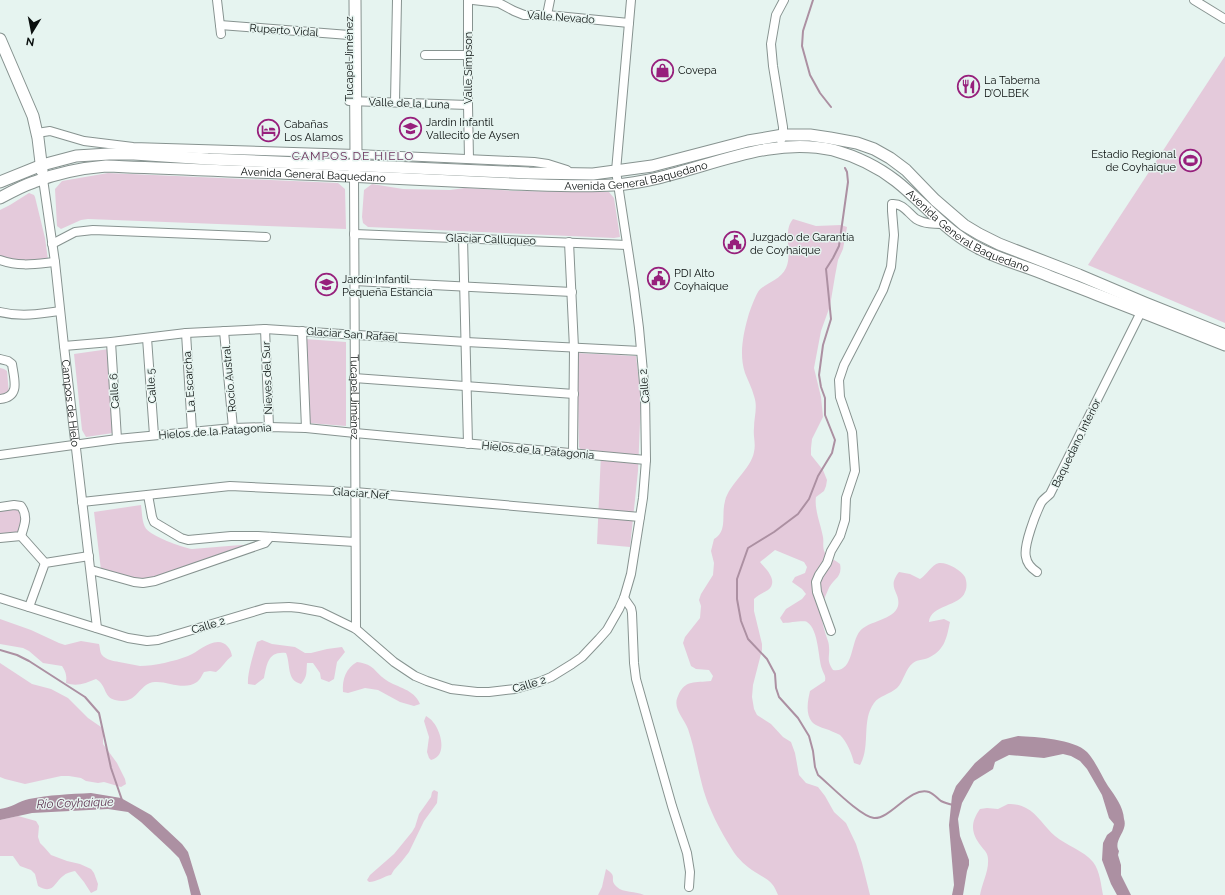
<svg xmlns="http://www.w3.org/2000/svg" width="1225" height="895" font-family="Raleway,sans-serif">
<rect width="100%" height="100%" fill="#e6f4f0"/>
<g fill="#e4cadb">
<path d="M1225 56V323L1088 265Z"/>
<path d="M108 173 338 183 345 189 346 229 88 219 81 220 61 229 57 226 55 189 62 181Z"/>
<path d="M372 184 403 189 450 190 465 188 519 191 609 192 614 198 620 237 614 238 368 227 363 223 362 217 364 190Z"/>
<path d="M29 193 34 195 35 197 45 238 48 260 38 263 6 259 0 256V210L10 205Z"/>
<path d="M793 219 816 226 841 225 847 227 843 249 838 260 835 276 830 306 821 331 814 368 821 397 823 417 812 439 811 448V455L823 470 827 480 826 486 824 491 816 497C814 509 821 525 823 537 824 542 822 548 825 553 829 557 836 561 840 564 843 578 832 579 828 590 821 605 820 616 825 632 826 637 829 641 829 647 830 657 826 660 833 670 854 673 850 643 860 631 868 621 894 620 898 606 901 592 886 588 899 572L910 574 920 579C927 575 931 565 939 563 947 562 961 570 965 577 967 582 967 588 965 592 961 606 930 605 929 622L944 619 950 622C947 636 945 650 930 657 925 660 918 659 913 663 905 669 904 681 897 688 890 694 879 696 874 703 861 721 871 746 860 765L854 763C852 754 847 742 840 735 837 733 832 732 829 730 823 728 816 726 812 722 805 713 808 700 810 691L825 681C826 675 824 675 822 669 818 658 819 630 807 622 803 620 790 623 783 623L780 618 786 609 802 599 806 594 802 589 792 582 795 577 805 573 807 567 804 562 775 550 760 562C766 569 779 581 768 590 763 593 758 595 754 599V611L762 644V650L753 685 752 697 754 709 757 715 771 724 783 737 791 742 795 753 799 775 806 783 818 787 825 796 834 812 846 823 856 844 862 863 870 895H778C776 891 775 887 772 884 768 879 761 876 755 872 747 867 738 859 733 851 725 838 716 823 710 808 699 783 697 755 688 729 684 718 672 708 678 696 685 679 695 683 711 681L713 676 709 670 696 669 691 666 683 643 685 637 700 618 701 606 699 600 701 594 713 575 714 563 711 551 714 539C728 531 721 515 725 501 729 484 751 469 754 452 756 443 753 437 754 428 754 417 758 407 754 396 752 388 748 381 745 373 739 355 743 335 748 317 750 310 755 297 758 292 764 283 780 281 786 268 793 253 782 232 793 219Z"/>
<path d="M305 339 346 342V426L308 423Z"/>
<path d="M109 349 113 433 86 437 82 430 74 354Z"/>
<path d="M577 353 636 356 641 398 638 471 630 547 597 544 601 453 582 451 579 447Z"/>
<path d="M0 368 4 369 7 371 9 394 0 398Z"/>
<path d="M141 505C142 512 142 521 145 527 148 535 183 548 192 549L241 545H251L158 579 139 581 101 570 94 512Z"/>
<path d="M14 507 24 513 20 534 0 536V509Z"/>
<path d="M0 619 31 630 59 643 65 645 81 641 99 644C100 647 100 653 102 655 106 660 114 661 119 662 126 663 133 665 140 666 153 666 176 661 188 656 198 652 207 642 218 642 226 642 231 649 232 656 225 661 222 668 216 672L210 671 204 672C202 675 200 680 197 682 184 691 168 681 155 682 138 683 138 706 115 700 103 697 107 685 96 679 86 683 77 687 66 683 67 676 66 672 62 666L43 663 29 651 23 648 0 644Z"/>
<path d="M262 640 272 644 295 647 305 653H311L327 649 342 647 345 652 337 662 334 679 329 682 321 679 320 673 313 663H307C306 672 308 676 301 684 286 680 291 665 286 653 268 651 267 664 264 678L255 685 248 684C247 674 254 652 257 642Z"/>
<path d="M357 662C376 665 373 671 386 680 398 688 414 689 420 704L414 706 400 702 378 690 365 688 348 693 343 692C342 679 346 668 357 662Z"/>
<path d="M0 663 32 684 51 689 68 698 88 718 101 727 103 732V744L117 763 125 779 126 784 121 787 104 782 98 783 86 781 81 778 69 776H61L25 784 5 779 0 777Z"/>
<path d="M426 716C429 718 432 720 433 722 441 731 448 756 431 760L429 758 427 752 429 737 424 721Z"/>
<path d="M434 790 438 792 437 803 424 821 409 852 402 861 394 870 391 875C384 876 377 882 369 882L367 880 370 875 394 854 412 832 415 827 419 814 431 797 432 792Z"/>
<path d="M1008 804C1015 804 1020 805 1026 808 1038 814 1045 828 1055 836 1067 846 1083 850 1093 862 1100 871 1101 885 1103 895H980C982 883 989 871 988 859 988 853 984 850 981 846 971 833 970 823 980 809L987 808 998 809Z"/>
<path d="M18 816 36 821 39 826 38 837 40 843 44 847 51 855 67 861 80 864 91 869 94 873 98 884 97 890 91 893 84 882 75 871C71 872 66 873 63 876 54 883 53 895 38 886L35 874 31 870 20 866 13 856H0V820Z"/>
<path d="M606 869C619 877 608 879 617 887 623 893 636 891 644 895H598L602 887Z"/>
</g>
<g fill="#ac90a2">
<path d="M1018 736C1036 737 1074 739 1087 752 1096 762 1101 775 1108 786 1115 796 1123 806 1124 819 1125 822 1125 825 1124 828 1122 835 1114 843 1119 851L1118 855 1121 865V875L1131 895H1117L1111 884 1102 860 1103 843 1107 835 1112 831 1114 824 1109 818 1102 795 1087 769 1080 761 1071 756 1063 754 1044 758 1009 755 995 762 993 769 974 781 962 803 958 819 960 836 969 860V865L967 871 963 895H952L954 885 949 825 952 796 956 786 975 763 1002 740Z"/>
<path d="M91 793 121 798 151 815 182 844 188 852 201 895H191L187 877 179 858 170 849 141 822 128 812 108 809 32 813 0 820V809C11 808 19 801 29 799 49 795 70 794 91 793Z"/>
</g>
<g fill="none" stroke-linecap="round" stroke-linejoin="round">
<g stroke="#ac90a2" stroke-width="2">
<path d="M813 0 803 31 802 46 810 75 820 93 831 107"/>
<path d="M845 168 847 172 848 182 839 246 833 258 826 269 831 319 823 345 819 375 821 387 825 398V415L835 440 832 453 818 476 809 499 798 514 774 532 748 548 737 579V599L741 621 748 639 767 659 775 674 776 688 779 697 798 718 809 736 813 751 815 767 818 775C830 785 861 817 874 818 891 819 910 786 929 792 934 794 937 798 941 801 945 803 949 804 953 805"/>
<path d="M0 650 17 655 29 661 85 697 99 713 111 768 122 800"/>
</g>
<defs>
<g id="street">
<path d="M217 0 221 34"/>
<path d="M468 0V105L469 159"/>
<path d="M473 0 499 3 514 11 524 15H547L629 23"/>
<path d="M1194 0 1225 19"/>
<path d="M547 15 550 0"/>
<path d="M220 25 349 35"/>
<path d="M425 55H468"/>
<path d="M349 101 468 105"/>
<path d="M395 102 397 0"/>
<path d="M37 133 50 131 84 141 133 147 356 154 534 162 548 164 567 170"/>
<path d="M781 140 783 135V127L773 66 771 44 776 15 784 0"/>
<path id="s1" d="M354 176 356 629"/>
<path id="s2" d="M43 179 55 262 64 346 97 628"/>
<path d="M354 234 627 245"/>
<path d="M463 238 468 444"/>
<path d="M569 242 574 348 573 453"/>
<path d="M52 244 75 232 93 230 266 237"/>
<path d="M0 260C20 267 35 264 55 262"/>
<path d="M354 281 572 292"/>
<path d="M0 312C21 317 40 314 60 311"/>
<path d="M265 329 269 427"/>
<path d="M224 331 233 428"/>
<path d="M302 331 306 428"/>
<path d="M186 333 192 431"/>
<path d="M147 338 154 435"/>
<path d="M111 342 117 439"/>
<path d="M64 346 111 342 186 333 265 329 466 342 641 351"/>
<path d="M0 359 8 361 12 364C14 379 21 397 0 399"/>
<path d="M354 378 574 394"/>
<path d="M0 455 117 439 233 428 269 427 306 428 355 433 646 460"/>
<path d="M148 495 152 517 154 522 181 538 188 540 231 536H258L355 542"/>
<path d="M82 502 230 486 355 492 640 517"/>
<path d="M0 507 14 505 21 506C28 516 25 524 21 536L0 538"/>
<path d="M21 536 45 563"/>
<path d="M91 570 134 582 143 583 155 581 265 543 270 537"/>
<path d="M1037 572C1031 568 1027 564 1026 557 1023 546 1036 513 1041 503 1043 499 1047 497 1050 494L1141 312"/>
<path d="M0 598 128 638 147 641 158 640 266 608 289 607 300 608 321 612 356 629 394 662 415 676 427 681 451 689 477 692H489L515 689 539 682 551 677 572 664 582 657 599 639 607 630 619 609 624 598 631 574 643 498 646 460 645 394 639 328 634 289 616 171 631 0"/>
<path d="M624 598 631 608 632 613 634 663 636 679 672 806 687 853 690 872 689 887"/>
<path d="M29 607 45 563 89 556"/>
<path d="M831 631 817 592 816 582 819 575 827 563 831 551 840 536 845 520 846 498 855 471 852 432 840 397 839 380 844 365 883 290 891 267 894 235 892 211V204C903 203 908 213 916 219 924 224 934 224 943 224"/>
</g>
<g id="secondary">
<path d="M0 39 33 116 38 138 42 171"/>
<path d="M354 171 356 154 355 0"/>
<path d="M0 182 42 165 76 156 109 154H134L208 159 529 173 593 174 652 166 748 141 783 135H810L830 138 857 143 874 149 890 158 906 170 935 200 964 225 979 234 999 244 1079 275 1145 303 1225 335"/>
<path id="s3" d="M0 198C11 192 22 186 34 182 57 173 82 168 106 166 201 170 295 173 389 178 431 180 472 182 513 184 547 185 580 187 613 185 687 181 758 133 833 150 855 156 878 167 896 181 924 203 946 232 978 248 1000 260 1026 266 1049 276 1108 299 1166 321 1225 345"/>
</g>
</defs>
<use href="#street" stroke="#879390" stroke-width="10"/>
<use href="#secondary" stroke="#879390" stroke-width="13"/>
<use href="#street" stroke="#fff" stroke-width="8"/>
<use href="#secondary" stroke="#fff" stroke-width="11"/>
</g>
<defs>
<symbol id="shop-ring" viewBox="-11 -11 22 22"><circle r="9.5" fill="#e6f4f0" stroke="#97207c" stroke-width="1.5"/><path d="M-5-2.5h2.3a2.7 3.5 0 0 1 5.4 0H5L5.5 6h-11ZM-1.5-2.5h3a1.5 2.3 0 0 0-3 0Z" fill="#97207c"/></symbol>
<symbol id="restaurant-ring" viewBox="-11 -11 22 22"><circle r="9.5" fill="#e6f4f0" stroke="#97207c" stroke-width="1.5"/><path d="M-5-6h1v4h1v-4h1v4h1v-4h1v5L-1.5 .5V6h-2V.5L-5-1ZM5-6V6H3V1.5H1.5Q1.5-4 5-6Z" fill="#97207c"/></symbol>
<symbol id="school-ring" viewBox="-11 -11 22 22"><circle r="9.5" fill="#e6f4f0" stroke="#97207c" stroke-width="1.5"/><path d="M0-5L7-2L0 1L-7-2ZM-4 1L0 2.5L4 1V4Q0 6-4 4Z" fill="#97207c"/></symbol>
<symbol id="hotel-ring" viewBox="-11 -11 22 22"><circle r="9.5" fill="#e6f4f0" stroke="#97207c" stroke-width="1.5"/><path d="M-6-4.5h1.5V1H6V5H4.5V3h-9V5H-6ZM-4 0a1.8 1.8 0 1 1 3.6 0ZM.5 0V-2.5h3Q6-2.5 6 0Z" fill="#97207c"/></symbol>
<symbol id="stadium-ring" viewBox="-11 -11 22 22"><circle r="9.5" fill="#e6f4f0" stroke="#97207c" stroke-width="1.5"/><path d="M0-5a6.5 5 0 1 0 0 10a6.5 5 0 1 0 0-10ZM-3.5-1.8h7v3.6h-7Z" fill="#97207c"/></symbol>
<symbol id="civic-ring" viewBox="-11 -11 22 22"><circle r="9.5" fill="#e6f4f0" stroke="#97207c" stroke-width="1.5"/><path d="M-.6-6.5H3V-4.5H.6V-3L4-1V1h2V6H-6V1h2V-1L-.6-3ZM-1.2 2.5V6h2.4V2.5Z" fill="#97207c"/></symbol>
</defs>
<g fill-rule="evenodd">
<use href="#shop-ring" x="650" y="58" width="25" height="25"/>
<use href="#restaurant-ring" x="956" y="74" width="25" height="25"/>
<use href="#school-ring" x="398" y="116" width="25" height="25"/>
<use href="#hotel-ring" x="256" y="118" width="25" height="25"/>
<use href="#stadium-ring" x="1178" y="148" width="25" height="25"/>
<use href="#civic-ring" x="722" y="230" width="25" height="25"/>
<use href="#civic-ring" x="646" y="266" width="25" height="25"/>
<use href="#school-ring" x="314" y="272" width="25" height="25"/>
</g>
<g text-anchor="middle" stroke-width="3" stroke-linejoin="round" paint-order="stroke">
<g font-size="11" fill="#0b100f" stroke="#e6f4f0">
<text transform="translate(561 17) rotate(4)" y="4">Valle Nevado</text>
<text transform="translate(284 30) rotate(4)" y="4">Ruperto Vidal</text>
<text transform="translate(349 59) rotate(-90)" y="4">Tucapel Jiménez</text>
<text transform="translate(468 68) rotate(-90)" y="4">Valle Simpson</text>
<text transform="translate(409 103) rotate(2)" y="4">Valle de la Luna</text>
<text dy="4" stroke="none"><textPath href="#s3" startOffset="319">Avenida General Baquedano</textPath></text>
<text dy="4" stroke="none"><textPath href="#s3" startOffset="643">Avenida General Baquedano</textPath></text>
<text dy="4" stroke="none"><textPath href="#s3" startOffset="1003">Avenida General Baquedano</textPath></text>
<text transform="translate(491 239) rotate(2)" y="4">Glaciar Calluqueo</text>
<text transform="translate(352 334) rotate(4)" y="4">Glaciar San Rafael</text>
<text transform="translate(267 378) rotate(-92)" y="4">Nieves del Sur</text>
<text transform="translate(229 379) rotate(-95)" y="4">Rocío Austral</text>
<text transform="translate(189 382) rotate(-94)" y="4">La Escarcha</text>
<text transform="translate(151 386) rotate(-94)" y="4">Calle 5</text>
<text transform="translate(644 386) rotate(-95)" y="4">Calle 2</text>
<text transform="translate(114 391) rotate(-93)" y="4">Calle 6</text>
<text dy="4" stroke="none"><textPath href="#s1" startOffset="221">Tucapel Jiménez</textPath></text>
<text dy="4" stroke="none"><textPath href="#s2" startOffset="226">Campos de Hielo</textPath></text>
<text transform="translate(215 431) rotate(-4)" y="4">Hielos de la Patagonia</text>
<text transform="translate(1076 443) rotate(-64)" y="4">Baquedano Interior</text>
<text transform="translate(538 450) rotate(5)" y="4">Hielos de la Patagonia</text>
<text transform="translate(361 493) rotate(4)" y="4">Glaciar Nef</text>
<text transform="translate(208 625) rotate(-17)" y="4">Calle 2</text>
<text transform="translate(529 684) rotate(-17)" y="4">Calle 2</text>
</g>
<g font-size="11" fill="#0b100f" stroke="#e6f4f0" text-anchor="start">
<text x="678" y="74">Covepa</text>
<text x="984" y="84">La Taberna<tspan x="984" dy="13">D’OLBEK</tspan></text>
<text x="426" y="126">Jardin Infantil<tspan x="426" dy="13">Vallecito de Aysen</tspan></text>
<text x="284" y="128">Cabañas<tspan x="284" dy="13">Los Alamos</tspan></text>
<text x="1176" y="158" text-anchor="end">Estadio Regional<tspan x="1176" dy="13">de Coyhaique</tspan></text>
<text x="750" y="241">Juzgado de Garantía<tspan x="750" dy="13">de Coyhaique</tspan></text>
<text x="674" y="277">PDI Alto<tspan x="674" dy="13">Coyhaique</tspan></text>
<text x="342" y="283">Jardín Infantil<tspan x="342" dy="13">Pequeña Estancia</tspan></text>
</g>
<g font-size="12" letter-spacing="1" fill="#6b315b" stroke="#e6f4f0">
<text x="353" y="160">CAMPOS DE HIELO</text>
</g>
<g font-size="12" font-style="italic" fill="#623855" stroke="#e6f4f0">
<text transform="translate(75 803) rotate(-2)" y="4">Río Coyhaique</text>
</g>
</g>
<g transform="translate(32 32) rotate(190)" stroke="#e6f4f0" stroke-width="3" paint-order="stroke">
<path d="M0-3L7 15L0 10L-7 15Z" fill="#0b100f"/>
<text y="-6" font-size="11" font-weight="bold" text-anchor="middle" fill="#0b100f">N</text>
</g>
</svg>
